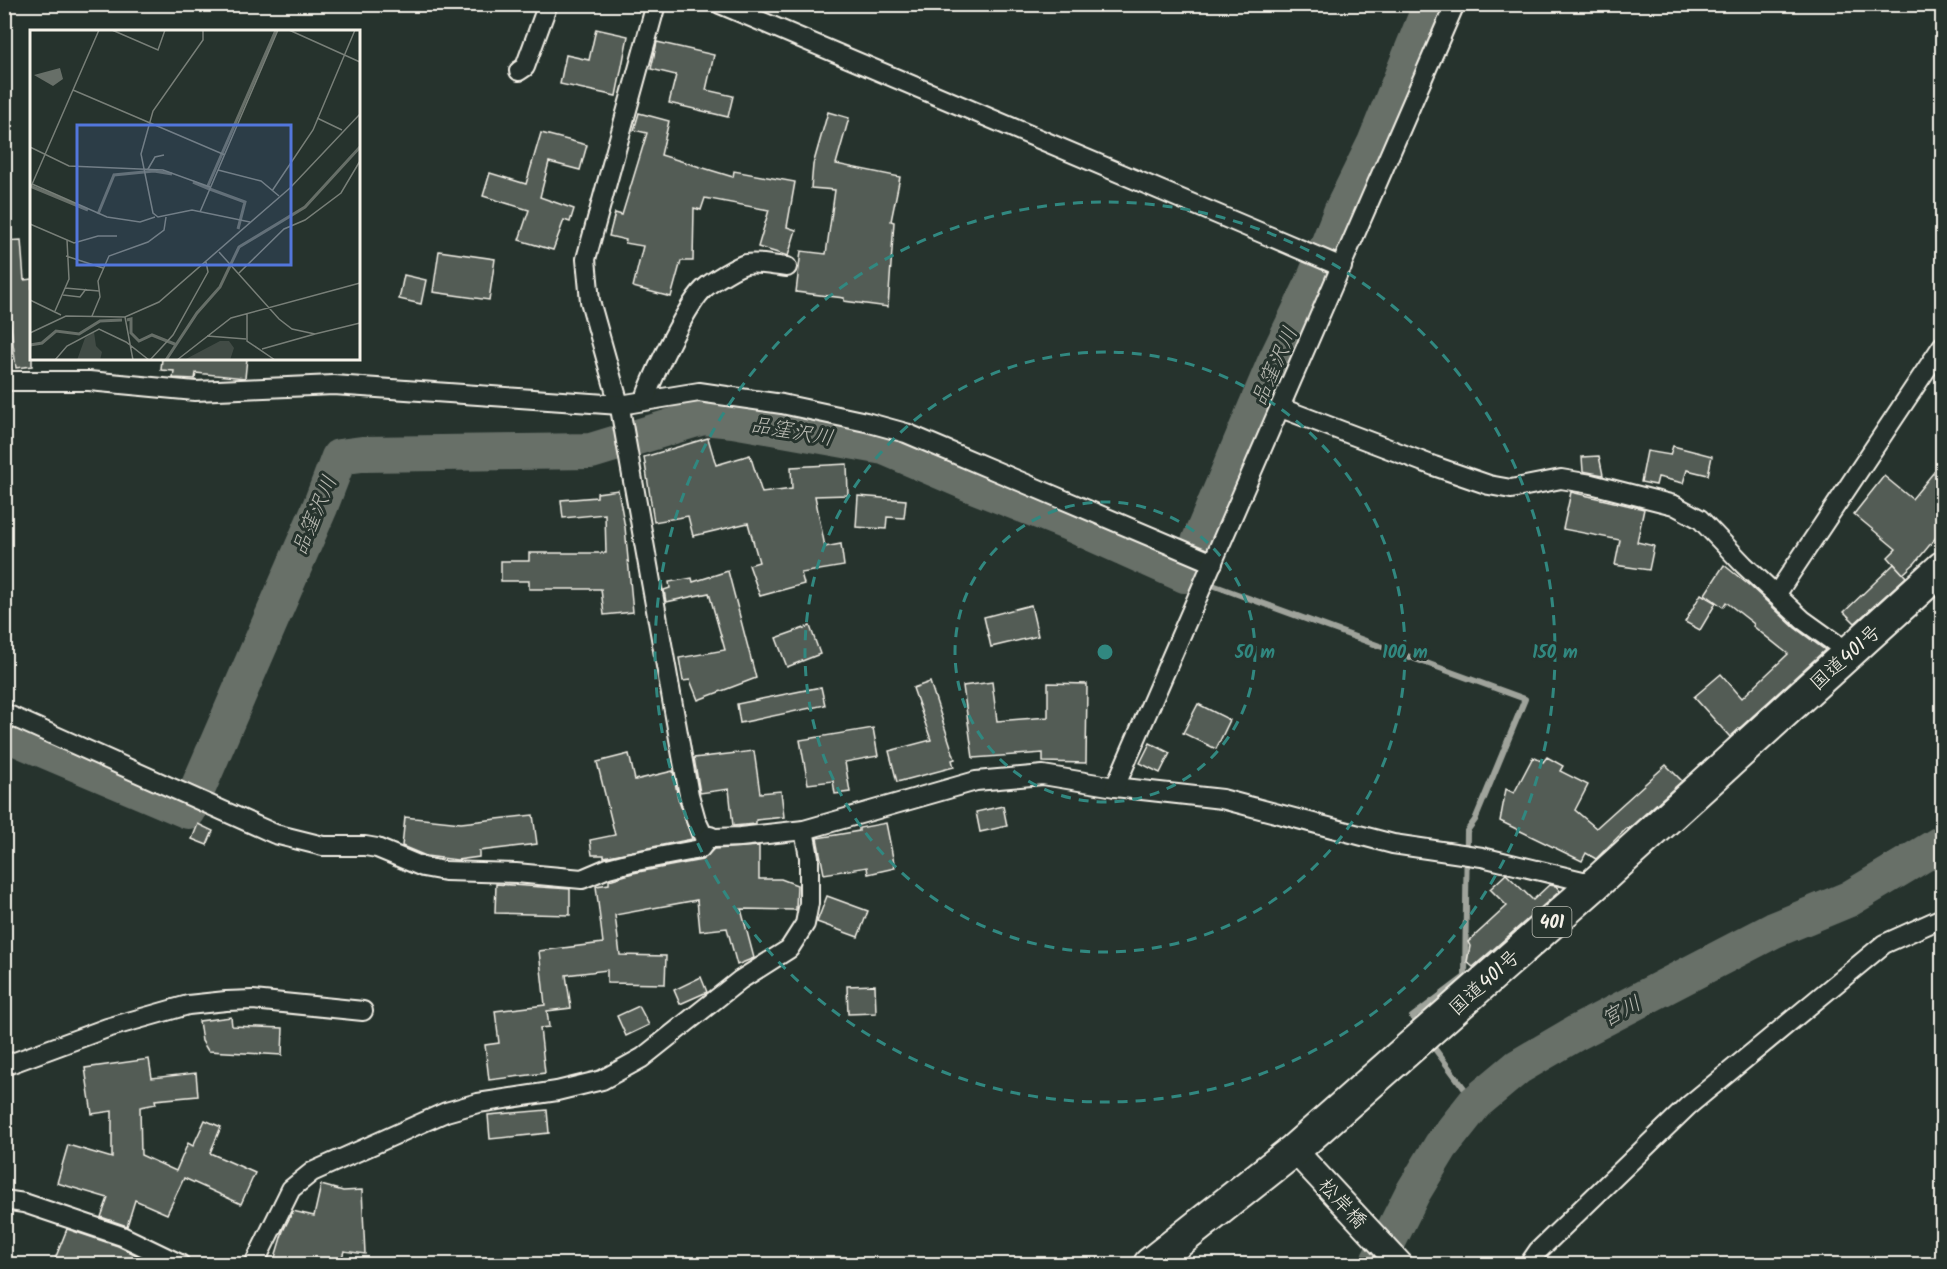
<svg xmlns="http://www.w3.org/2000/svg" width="1947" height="1269" font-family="Kalam,'Klee One',sans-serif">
<rect width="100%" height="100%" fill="#26332d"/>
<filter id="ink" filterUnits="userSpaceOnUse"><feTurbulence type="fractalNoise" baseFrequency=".0167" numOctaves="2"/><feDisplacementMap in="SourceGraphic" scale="12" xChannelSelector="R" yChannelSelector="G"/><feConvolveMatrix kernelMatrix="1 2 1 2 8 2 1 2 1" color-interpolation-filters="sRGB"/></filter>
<g filter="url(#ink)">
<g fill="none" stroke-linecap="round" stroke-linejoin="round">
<g stroke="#9fa39b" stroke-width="6">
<path d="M1185 575 1525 699 1475 820 1467 831 1465 977 1412 1017 1420 1027"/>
<path d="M1429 1041 1475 1103"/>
</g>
<g stroke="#676f68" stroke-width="36">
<path d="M4 733 188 811 320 507 339 457 362 454 591 451 703 417 733 420 884 447 968 483 1069 523 1185 575 1275 362 1313 283 1341 212 1375 143 1431 4"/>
<path d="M1377 1264 1412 1194 1441 1146 1475 1103 1518 1067 1576 1033 1774 930 1849 899 1942 843"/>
</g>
</g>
<g fill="#525c55" stroke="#f4f1e8" stroke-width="1.5">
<path d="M596 29 628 36 616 96 560 84 566 55 589 60Z"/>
<path d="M657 42 714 55 706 90 733 96 728 117 669 103 676 75 651 69Z"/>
<path d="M828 112 849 118 836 164 900 177 891 221 894 222 888 307 844 301V298L796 292 801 251 826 254 835 190 811 188 813 165Z"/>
<path d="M639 113 669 121 661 155 733 177 734 171 795 182 787 227 796 230 788 256 758 247 769 210 705 198 701 210 694 208 693 261H681L671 297 633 287 643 246 625 243 626 240 609 236 615 213 622 215 647 133 634 130Z"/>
<path d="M541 133 587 145 580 170 549 162 540 197 574 209 570 222 564 220 553 250 519 240 529 210 483 196 490 173 526 184Z"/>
<path d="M21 240 24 280 32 279V366L16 368 9 311H4V241Z"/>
<path d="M439 251 495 259 489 300 433 292Z"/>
<path d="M404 275 426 280 421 304 399 299Z"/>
<path d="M162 358H247L245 378 196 373 195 379 173 378 174 371 161 370Z"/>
<path d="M708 438 716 465 750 455 762 493 792 489 791 467 847 464 848 495 815 496 825 547 841 544 844 566 801 573 804 584 760 596 749 565 759 562 748 523 693 536 688 516 654 522 644 457Z"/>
<path d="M1673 446 1712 456 1708 475 1687 470 1683 483 1658 477 1656 485 1641 482 1647 451 1670 455Z"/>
<path d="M1599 456 1603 475 1583 471 1582 457Z"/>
<path d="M1942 462V530L1915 563 1903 574 1888 557 1896 549 1854 514 1884 476 1912 499Z"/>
<path d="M618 490 625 527 633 612 604 615 601 589H529V581H501V561H529V553H606L605 514 563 518 561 500 597 497V493Z"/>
<path d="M1571 492 1644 509 1637 542 1654 546 1649 570 1615 565 1620 540 1563 529Z"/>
<path d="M858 496 906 500 904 518 887 517 886 529 856 527Z"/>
<path d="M1894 564 1906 577 1855 623 1844 612Z"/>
<path d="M1724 565 1750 586 1795 628 1825 650 1730 737 1694 697 1721 674 1742 698 1788 654 1753 626 1754 624 1726 602 1723 607 1705 594Z"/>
<path d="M728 571 756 678 698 700 690 680 683 681 679 658 725 650 709 593 666 602 664 590 670 588 669 582 692 578 693 582Z"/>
<path d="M1701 594 1716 603 1700 630 1685 622Z"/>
<path d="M1031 605 1038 636 991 647 984 617Z"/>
<path d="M810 626 820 654 787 667 776 638Z"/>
<path d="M930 682 955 759 952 760 954 767 897 782 889 751 931 740 913 688Z"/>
<path d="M992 682 997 721 1048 717V683L1087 684 1086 763 1043 762V753L973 758 963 686Z"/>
<path d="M821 687 825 705 740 723 737 704Z"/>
<path d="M1198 704 1230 720 1216 749 1183 733Z"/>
<path d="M873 728 878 756 845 762 850 792 835 794 833 781 808 784 800 740Z"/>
<path d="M1150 743 1170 753 1160 773 1140 763Z"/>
<path d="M754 751 760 793 781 791 784 817 756 820V824L733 826 729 789 700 793 694 758Z"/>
<path d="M629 754 635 780 673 771 678 798 692 839 604 857V855H592L590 840 615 835 597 762Z"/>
<path d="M1533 757 1543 762 1547 757 1563 766 1560 771 1588 785 1575 810 1596 828 1666 765 1682 781 1628 829 1627 828 1596 859 1586 853 1582 861 1500 821 1506 789 1514 793Z"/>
<path d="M1003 806 1007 826 980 832 976 812Z"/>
<path d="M533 815 537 844 479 851V857L457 860 426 856 402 846 405 817 461 823Z"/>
<path d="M886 823 895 868 868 874 867 867 824 874 817 838 859 831V828Z"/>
<path d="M198 824 213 831 207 845 192 839Z"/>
<path d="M759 846V879H781L797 885 796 910 741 909 754 958 737 965 727 928 700 931 697 900 615 915 620 955 666 956 665 984 607 983V970L566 975 571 1008 547 1011 549 1027 540 1028 545 1073 489 1080 485 1045 499 1043 495 1011 545 1005 539 951 603 943 596 886 609 884V880L633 873 702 860 714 849Z"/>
<path d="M1506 874 1533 900 1549 885 1556 886 1560 891 1473 967 1467 962 1470 946 1468 942 1507 906 1490 889Z"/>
<path d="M496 884 570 889V915L495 913Z"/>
<path d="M827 896 868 911 858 937 817 922Z"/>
<path d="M701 977 707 992 680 1004 674 990Z"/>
<path d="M875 985 876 1013 848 1014 847 986Z"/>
<path d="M639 1006 649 1025 626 1036 617 1016Z"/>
<path d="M231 1017 232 1026 283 1028 282 1055 208 1051 202 1041 199 1021Z"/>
<path d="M149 1059 152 1078 196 1073 198 1096 155 1100 156 1104 140 1107 141 1155 176 1171 188 1143 193 1146 205 1120 221 1127 210 1153 255 1173 241 1204 184 1178 167 1214 135 1200 127 1226 101 1217 108 1198 57 1183 68 1145 112 1158V1111L92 1114 85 1068Z"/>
<path d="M547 1110 549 1133 490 1139 488 1115Z"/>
<path d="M321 1185 343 1191 362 1190 365 1254 344 1251 340 1264H273L283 1231 293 1211 314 1216Z"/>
<path d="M67 1229 118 1246 155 1264H53Z"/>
</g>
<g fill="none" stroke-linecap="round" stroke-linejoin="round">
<defs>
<g id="street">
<path d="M656 4 586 259 590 301 620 408 689 795 696 820 703 835 715 838 740 837 804 830 976 781 1043 775 1115 787 1222 799 1393 844 1482 857 1595 884"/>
<path d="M720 4 1342 267"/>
<path d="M519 71 525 67 548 4"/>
<path d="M4 381H89L195 391 334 385 620 405 699 392 782 404 866 422 906 433 1213 563"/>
<path d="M645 399C653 376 688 301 706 287 713 281 737 266 746 264 759 262 774 266 787 267"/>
<path d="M1281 408 1434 466 1489 485 1511 489 1561 479 1591 484 1674 505 1700 519 1744 565 1803 620 1849 653"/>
<path d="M1776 595 1942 346"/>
<path d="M4 713 275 834 323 846H365L377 848 423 867 445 871 516 873 582 879 608 868 631 862 700 849 710 836"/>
<path d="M1115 787 1455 4"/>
<path d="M4 1066 107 1028 188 1005 226 1001 253 1000 363 1011"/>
<path d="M4 1200 24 1203 122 1236 180 1264"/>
<path d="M254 1264 291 1189 312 1172 446 1112 478 1103 557 1091 602 1080 642 1058 740 980 789 949 805 924 809 903V857L804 830"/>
<path d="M1529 1264 1538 1251 1688 1106 1884 944 1942 918"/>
</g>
<path id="secondary" d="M1294 1150 1400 1264"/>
<path id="highway" d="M1150 1264 1294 1150 1595 884 1942 568"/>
</defs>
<use href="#street" stroke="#f4f1e8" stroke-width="22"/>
<use href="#secondary" stroke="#f4f1e8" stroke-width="28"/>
<use href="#highway" stroke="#f4f1e8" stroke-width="36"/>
<use href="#street" stroke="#26332d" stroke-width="18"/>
<use href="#secondary" stroke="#26332d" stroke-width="24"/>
<use href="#highway" stroke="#26332d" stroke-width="32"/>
</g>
</g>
<g fill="none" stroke="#318880" stroke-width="3" stroke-dasharray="10 8">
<circle cx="1105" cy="652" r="150"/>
<circle cx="1105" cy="652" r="300"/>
<circle cx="1105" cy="652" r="450"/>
</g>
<g text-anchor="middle" stroke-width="6" stroke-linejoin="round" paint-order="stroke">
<rect fill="#26332d" stroke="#b6b8b0" stroke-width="1.5" x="1532.5" y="907" width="39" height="30" rx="4.5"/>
<g font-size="18" font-weight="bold" fill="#f4f1e8">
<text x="1552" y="928">401</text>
</g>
<g font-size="20" fill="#f4f1e8" stroke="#26332d">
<text transform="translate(1845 657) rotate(-42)" y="7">国道401号</text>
<text transform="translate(1484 982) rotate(-42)" y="7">国道401号</text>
<text transform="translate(1343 1203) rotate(47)" y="7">松岸橋</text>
</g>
<g font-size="21" font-style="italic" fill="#bcbdb5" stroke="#26332d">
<text transform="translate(1274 366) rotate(-66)" y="7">品窪沢川</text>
<text transform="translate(792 431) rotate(10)" y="7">品窪沢川</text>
<text transform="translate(314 515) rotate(-67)" y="7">品窪沢川</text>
<text transform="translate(1621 1011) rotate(-28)" y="7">宮川</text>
</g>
</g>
<g transform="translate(30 30)">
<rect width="330" height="330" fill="#26332d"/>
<path d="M64 302 66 316 72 322 70 330H47L55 308ZM190 311H199L204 318 200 330H154Z" fill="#414b45"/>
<path d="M30 38 33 49 23 56 4 45Z" fill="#676f68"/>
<path fill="none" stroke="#676f68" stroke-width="3" d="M163 152 177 158 246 0M0 156 58 180M177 158 215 172 208 199M68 184 84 145 124 141 142 144M97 290 101 289V303L109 311 122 305 147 315M0 315 12 313 26 301 49 304 70 291 92 290M136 330 167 283 190 257 209 217 275 177 330 117"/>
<path fill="none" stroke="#787f78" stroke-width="1.5" d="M82 0 128 20 135 0M173 0V10L123 81 111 124 123 183 128 187 162 180 220 192M259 0 330 32M43 60 195 125M287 88 312 100M0 117 39 136 133 140 180 157M118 139 125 127 134 125M188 140 231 151 249 166M2 154 77 187 110 192 125 187M0 159 69 0M242 161 283 100 325 0M170 182 248 0M0 194 44 213 68 206H87M189 222 249 289 262 299 285 304 330 293M36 226 73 238M209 243 254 199 275 190 311 163 330 131M35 258 69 261M33 265 50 267 56 259M0 270 31 285M25 281 39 249 37 210M217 284V311L245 330M62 286 70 267 68 251 79 226 118 212 134 200 136 187M95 287 103 330M0 303 36 286 95 287 129 272 260 158 330 84M177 306 216 309M232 319 285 304M25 330 37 316 69 299 96 312 119 330M120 330 143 305 178 242 176 232M147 330 201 288 330 253"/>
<path fill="#5377dc" fill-opacity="0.15" stroke="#5377dc" stroke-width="3" d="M47 95H261V235H47Z"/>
<rect width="330" height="330" fill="none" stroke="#f4f1e8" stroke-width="3"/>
</g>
<circle cx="1105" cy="652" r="9" fill="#318880" stroke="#26332d" stroke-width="3"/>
<g font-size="18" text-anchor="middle" font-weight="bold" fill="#318880" stroke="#26332d" stroke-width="6" stroke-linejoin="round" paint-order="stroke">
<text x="1255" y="658">50 m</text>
<text x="1405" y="658">100 m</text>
<text x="1555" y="658">150 m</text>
</g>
<rect width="1947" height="1269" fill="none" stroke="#26332d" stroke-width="24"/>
<rect x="12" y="12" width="1923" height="1245" fill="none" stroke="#f4f1e8" stroke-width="2" filter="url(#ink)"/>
</svg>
